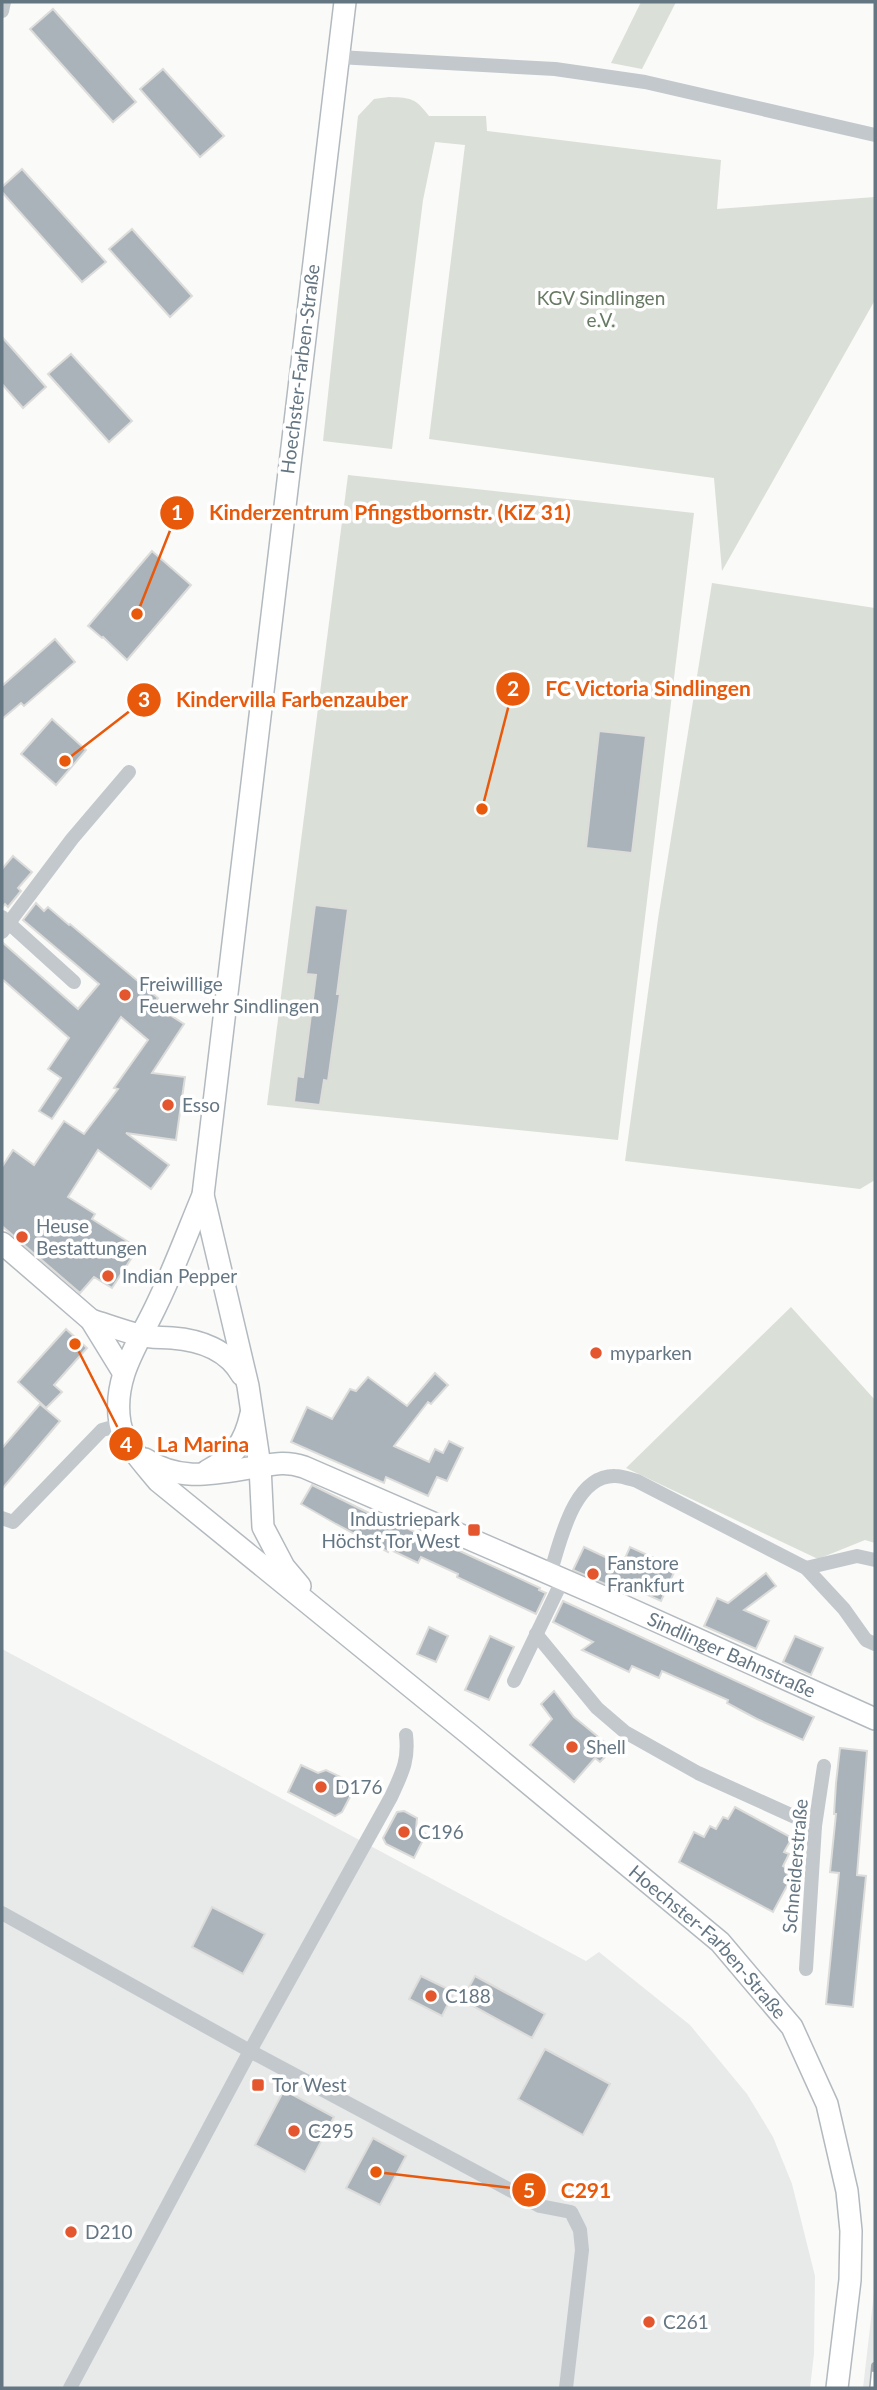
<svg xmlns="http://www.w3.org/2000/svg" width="877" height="2390" font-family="Lato,sans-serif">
<rect width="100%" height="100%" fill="#fafaf8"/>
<g fill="#e8e9e9">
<path d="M2 1649 586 1961 599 1952 690 2025 747 2094 773 2137 792 2184 815 2276 814 2354 810 2388H2Z"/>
<path d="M875 2284V2388H863Z"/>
</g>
<g fill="#dadfd7">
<path d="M641 2H676L642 69 611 63Z"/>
<path d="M389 97C412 98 415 98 429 116H486L487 131 721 160 717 209 875 197V300L722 571 714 478 429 439 465 145 435 142 423 200 392 449 323 441 358 116 374 99Z"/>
<path d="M348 475 694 513 618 1140 267 1105Z"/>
<path d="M712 583 875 608V1180L860 1189 625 1161 658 919Z"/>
<path d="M791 1307 875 1400V1543L865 1540 818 1559 626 1468Z"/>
</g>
<g fill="#aab3b9" stroke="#dcdcda" stroke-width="2">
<path d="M53 9 136 102 113 122 30 29Z"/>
<path d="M163 69 224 136 200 157 140 89Z"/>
<path d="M22 169 106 262 82 282 2 192V187Z"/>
<path d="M132 229 192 296 170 317 109 249Z"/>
<path d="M2 337 46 387 23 408 2 384Z"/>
<path d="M71 354 132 421 109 442 48 374Z"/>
<path d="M152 551 191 585 127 660 103 637 102 638 88 626Z"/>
<path d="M55 639 75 662 24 706 21 703 2 719V686Z"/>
<path d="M52 719 86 750 56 785 21 754Z"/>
<path d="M599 731 646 736 632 853 586 848Z"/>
<path d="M13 856 32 872 18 888 21 891 8 907 5 904 2 908V869Z"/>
<path d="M36 903 44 911 48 907 69 925 70 924 158 998 153 1004 184 1024 152 1073 185 1077 176 1140 126 1133 169 1165 151 1189 98 1150 68 1197 95 1214 92 1219 138 1248 112 1288 94 1277 80 1293 2 1226V1167L13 1150 34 1165 64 1121 84 1134 118 1089 114 1088 148 1040 121 1017 52 1119 39 1111 61 1078 48 1069 69 1038 2 979V942L78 1009 99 984 23 920Z"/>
<path d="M315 905 348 909 337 994H340L328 1081 324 1080 320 1105 294 1102 297 1076 303 1077 316 975 306 974Z"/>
<path d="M66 1329 87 1348 54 1385 62 1392 46 1408 18 1382Z"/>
<path d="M435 1373 448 1385 431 1404 428 1402 394 1446 429 1462 435 1449 443 1453 449 1441 463 1448 447 1481 437 1477 428 1496 386 1477 384 1483 291 1442 307 1407 332 1419 350 1389 356 1391 368 1377 407 1406Z"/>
<path d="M40 1404 60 1421 2 1489V1448Z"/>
<path d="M312 1485 381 1519 382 1516 437 1543 438 1541 540 1588 539 1590 546 1593 536 1614 457 1577 458 1574 421 1557 418 1563 389 1549 388 1552 336 1524 301 1504Z"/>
<path d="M584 1547 622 1565 630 1547 676 1568 661 1601 615 1580 612 1587 573 1570Z"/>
<path d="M766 1573 776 1586 744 1610 769 1621 756 1649 704 1626 717 1598 728 1603Z"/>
<path d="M563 1601 814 1717 803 1740 757 1719 727 1703 728 1700 662 1671 659 1678 632 1666 629 1672 582 1650 593 1642 553 1622Z"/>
<path d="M429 1627 448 1636 436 1662 417 1654Z"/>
<path d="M490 1636 514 1647 489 1700 465 1690Z"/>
<path d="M795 1636 823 1648 811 1675 783 1662Z"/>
<path d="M554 1691 574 1717 613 1749 600 1762 595 1758 574 1782 530 1745 552 1719 541 1704Z"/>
<path d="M840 1748 867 1751 857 1875 866 1876 853 2007 826 2004 839 1873 830 1872 836 1814H834L836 1783Z"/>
<path d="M301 1765 318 1773 326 1770 351 1782 352 1793 342 1812 335 1816 288 1792Z"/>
<path d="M735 1807 792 1838 784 1852 789 1854 783 1866 790 1870 784 1882 788 1884 773 1912 679 1862 694 1832 704 1837 710 1826 716 1829 723 1817 728 1819Z"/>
<path d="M404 1811 417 1818 416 1829 426 1834 414 1858 386 1844 383 1838 397 1812Z"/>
<path d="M212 1907 265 1934 243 1974 192 1947Z"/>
<path d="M421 1976 454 1992 442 2016 409 1999Z"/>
<path d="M475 1976 545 2014 532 2038 462 2000Z"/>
<path d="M545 2049 610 2084 583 2135 518 2099Z"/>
<path d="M284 2090 334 2117 305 2172 255 2145Z"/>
<path d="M373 2138 406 2156 380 2205 346 2188Z"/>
</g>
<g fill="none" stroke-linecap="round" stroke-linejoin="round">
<defs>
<g id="secondary">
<path id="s1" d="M345 2 203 1195C188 1231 174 1269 157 1304 139 1343 112 1377 120 1423 123 1442 146 1466 158 1481L469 1734 720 1942 792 2027 827 2104 847 2191 851 2231 850 2280 837 2388"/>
<path d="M203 1195 248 1386 260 1466 263 1527 284 1567 300 1586"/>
<path d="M2 1243 91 1320 123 1372"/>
<path d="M91 1320C107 1325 123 1331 139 1335 150 1338 161 1337 172 1338 200 1340 228 1350 242 1375"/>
<path id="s2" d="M145 1459C181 1483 216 1473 256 1467 274 1464 286 1461 304 1467L601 1596 875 1719"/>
<path d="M207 1471C234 1456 244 1445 251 1414"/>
</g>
</defs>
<use href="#secondary" stroke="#b3babf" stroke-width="24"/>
<g stroke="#c3c8cc" stroke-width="14">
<path d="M2 11 4 2"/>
<path d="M338 57 555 69 645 82 875 135"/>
<path d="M2 917 74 982"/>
<path d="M2 932 72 839 129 772"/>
<path d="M2 1518 13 1522 102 1430 120 1425"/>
<path d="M806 1568 857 1556 875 1560"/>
<path d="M550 1574C560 1543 573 1475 615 1476 622 1476 630 1479 637 1481L806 1568 844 1609 866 1640 875 1644"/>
<path d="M536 1634 597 1708 625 1732 698 1773 815 1826"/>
<path d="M514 1681 563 1579"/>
<path d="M2 1913 250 2051 540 2206 571 2212 580 2230 582 2250 566 2388"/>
<path d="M806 1969 815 1826 824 1766"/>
<path d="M70 2388 250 2051 391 1797C402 1773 409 1761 406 1735"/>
</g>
<use href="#secondary" stroke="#fff" stroke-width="21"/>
<defs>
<path id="rail" d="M873 2388 875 2366"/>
</defs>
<use href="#rail" stroke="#a2aab0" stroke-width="8"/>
<use href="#rail" stroke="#fff" stroke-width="5" stroke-dasharray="16" stroke-linecap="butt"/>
</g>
<g fill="#e4572e" stroke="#fff" stroke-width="2.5">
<circle cx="125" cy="995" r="7"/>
<circle cx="168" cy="1105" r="7"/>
<circle cx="22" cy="1237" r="7"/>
<circle cx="108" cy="1276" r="7"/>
<circle cx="596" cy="1353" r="7"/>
<rect x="467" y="1523" width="14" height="14" rx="3.5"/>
<circle cx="593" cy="1574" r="7"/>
<circle cx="572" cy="1747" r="7"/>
<circle cx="321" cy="1787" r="7"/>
<circle cx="404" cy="1832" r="7"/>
<circle cx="431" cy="1996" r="7"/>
<rect x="251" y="2078" width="14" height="14" rx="3.5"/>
<circle cx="294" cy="2131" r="7"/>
<circle cx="71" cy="2232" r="7"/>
<circle cx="649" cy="2322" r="7"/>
</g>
<g text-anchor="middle" stroke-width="7" stroke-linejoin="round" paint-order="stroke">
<g font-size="19" fill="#687a64" stroke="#fff">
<text x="601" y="305">KGV Sindlingen<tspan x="601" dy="22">e.V.</tspan></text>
</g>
<g font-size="19" fill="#657683" stroke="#fff">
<text transform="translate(300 369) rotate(-83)" y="7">Hoechster-Farben-Straße</text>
<text dy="7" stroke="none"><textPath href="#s2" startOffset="630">Sindlinger Bahnstraße</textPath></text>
<text transform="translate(795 1866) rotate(-85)" y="7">Schneiderstraße</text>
<text dy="7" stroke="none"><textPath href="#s1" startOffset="2235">Hoechster-Farben-Straße</textPath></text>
</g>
<g font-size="19" fill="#657683" stroke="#fff" text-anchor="start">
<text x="139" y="991">Freiwillige<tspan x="139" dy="22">Feuerwehr Sindlingen</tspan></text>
<text x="182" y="1112">Esso</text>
<text x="36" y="1233">Heuse<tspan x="36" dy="22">Bestattungen</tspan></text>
<text x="122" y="1283">Indian Pepper</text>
<text x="610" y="1360">myparken</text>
<text x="460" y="1526" text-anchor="end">Industriepark<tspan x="460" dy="22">Höchst Tor West</tspan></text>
<text x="607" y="1570">Fanstore<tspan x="607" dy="22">Frankfurt</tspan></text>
<text x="586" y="1754">Shell</text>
<text x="335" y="1794">D176</text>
<text x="418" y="1839">C196</text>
<text x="445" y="2003">C188</text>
<text x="272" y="2092">Tor West</text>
<text x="308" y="2138">C295</text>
<text x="85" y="2239">D210</text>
<text x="663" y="2329">C261</text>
</g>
</g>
<path fill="none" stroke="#e8590c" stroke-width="2.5" d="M137 614L177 513M482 809L513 689M65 761L144 700M75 1344L126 1444M376 2172L529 2190"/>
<g fill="#e8590c" stroke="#fff" stroke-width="2.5">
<circle cx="137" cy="614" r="7"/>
<circle cx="482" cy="809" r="7"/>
<circle cx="65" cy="761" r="7"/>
<circle cx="75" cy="1344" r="7"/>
<circle cx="376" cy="2172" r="7"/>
<circle cx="177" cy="513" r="18"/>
<circle cx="513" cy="689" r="18"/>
<circle cx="144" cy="700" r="18"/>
<circle cx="126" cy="1444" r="18"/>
<circle cx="529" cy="2190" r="18"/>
</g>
<g font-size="21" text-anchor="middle" font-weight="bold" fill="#fff">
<text x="177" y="520">1</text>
<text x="513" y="696">2</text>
<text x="144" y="707">3</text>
<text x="126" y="1452">4</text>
<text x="529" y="2198">5</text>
</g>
<g font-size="21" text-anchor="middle" font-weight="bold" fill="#e8590c" stroke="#fff" stroke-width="7" stroke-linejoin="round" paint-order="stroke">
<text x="390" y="520">Kinderzentrum Pfingstbornstr. (KiZ 31)</text>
<text x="648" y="696">FC Victoria Sindlingen</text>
<text x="292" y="707">Kindervilla Farbenzauber</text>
<text x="203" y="1452">La Marina</text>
<text x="586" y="2198">C291</text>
</g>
<rect width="877" height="2390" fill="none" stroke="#657683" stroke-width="7"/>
</svg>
